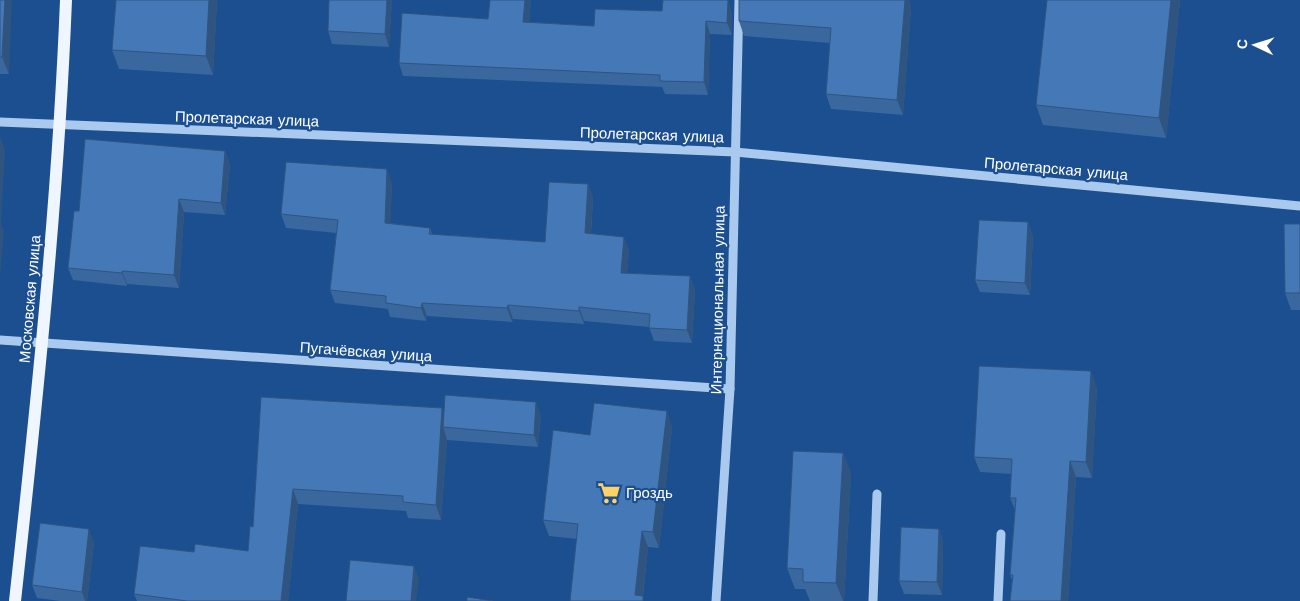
<svg xmlns="http://www.w3.org/2000/svg" width="1300" height="601" font-family="'Work Sans',sans-serif">
<rect width="100%" height="100%" fill="#1b4f8f"/>
<g fill="none" stroke-linecap="round" stroke-linejoin="round">
<g stroke="#a9c9ee" stroke-width="9">
<path d="M0 122 735 152 1300 206"/>
<path d="M0 340 730 389"/>
<path d="M716 601 730 389 739 0"/>
<path d="M873 601 877 494"/>
<path d="M998 601 1001 534"/>
</g>
<path stroke="#f0f6ff" stroke-width="12" d="M15 601C37 401 58 201 66 0"/>
</g>
<g fill="#3a679d">
<path d="M0 0 9 74H0Z"/>
<path d="M116 0H217L213 75 119 69 112 50Z"/>
<path d="M329 0H392L389 47 332 44 328 31Z"/>
<path d="M490 0H531L529 22 594 26 732 13V35L710 34 708 95 665 94 662 87 403 76 399 63 488 19Z"/>
<path d="M739 0H909L911 8 903 115 831 109 826 94 830 43 744 36 739 21Z"/>
<path d="M1180 0 1166 138 1043 125 1036 105Z"/>
<path d="M225 151 230 164 225 215 184 212 179 288 127 284V286L73 280 68 268 79 211Z"/>
<path d="M392 183 390 223 430 228 432 234 545 242 588 184 593 198 591 234 629 250 627 273 690 276 695 290 692 343 654 341 649 327 584 321V324L513 319 512 322 427 316 426 321 390 317 388 309 335 303 330 290 336 233 286 228 281 214Z"/>
<path d="M1300 224V310H1291L1285 293Z"/>
<path d="M1033 235 1030 295 980 292 975 280Z"/>
<path d="M1097 387 1092 478 1076 477 1068 601H1010L1012 580 1010 575 1015 510 1010 498 1012 474 980 472 974 457Z"/>
<path d="M261 397 444 412 541 415 538 447 447 440V439L441 520 408 518 406 511 298 504 288 601H137L134 594 194 552 248 551 253 527Z"/>
<path d="M672 427 659 548 648 547 643 596 577 539 549 536 543 520 590 435Z"/>
<path d="M843 453 851 474 844 601H810L805 589H795L787 568Z"/>
<path d="M939 529 943 541 942 595 904 594 899 581Z"/>
<path d="M94 542 87 601H60L37 598 32 585Z"/>
</g>
<g fill="#305480">
<path d="M5 0H12L9 74 2 57Z"/>
<path d="M209 0H217L213 75 206 56Z"/>
<path d="M387 0H392L389 47 385 34Z"/>
<path d="M525 0H531L528 34 523 22Z"/>
<path d="M728 0 732 13V35L727 23Z"/>
<path d="M905 0H909L911 8 903 115 897 100Z"/>
<path d="M1171 0H1180L1166 138 1159 118Z"/>
<path d="M706 21 710 34 708 95 704 82Z"/>
<path d="M0 136 5 150 1 224 4 231 0 276Z"/>
<path d="M225 151 230 164 225 215 221 203Z"/>
<path d="M387 169 392 183 390 236 385 223Z"/>
<path d="M588 184 593 198 590 247 585 233Z"/>
<path d="M179 199 184 212 179 288 174 275Z"/>
<path d="M1028 222 1033 235 1030 295 1025 283Z"/>
<path d="M624 237 629 250 626 286 621 273Z"/>
<path d="M122 271 127 284V286L122 273Z"/>
<path d="M690 276 695 290 692 343 687 330Z"/>
<path d="M422 303 427 316 426 321 421 308Z"/>
<path d="M508 305 513 319 512 322 507 308Z"/>
<path d="M579 307 584 321V324L579 311Z"/>
<path d="M1091 371 1097 387 1092 478 1086 462Z"/>
<path d="M536 402 541 415 538 447 534 435Z"/>
<path d="M442 408 448 424 443 427 447 439 441 520 436 505Z"/>
<path d="M667 411 672 427 659 548 653 532Z"/>
<path d="M843 453 851 474 844 601H843L836 583Z"/>
<path d="M1070 461 1076 477 1068 601H1061Z"/>
<path d="M293 489 298 504 288 601H281Z"/>
<path d="M89 529 94 542 87 601H85L82 592Z"/>
<path d="M939 529 943 541 942 595 937 582Z"/>
<path d="M642 531 648 547 642 601 635 595Z"/>
<path d="M414 566 419 578 416 601H411Z"/>
</g>
<g fill="#4478b7" stroke="#305480">
<path d="M0 0H5L2 57H0Z"/>
<path d="M116 0H209L206 56 112 50Z"/>
<path d="M329 0H387L385 34 328 31Z"/>
<path d="M490 0H525L523 22 594 26 595 9 662 11 663 0H728L727 23 706 21 704 82 660 81V75L399 63 402 13 488 19Z"/>
<path d="M739 0H905L897 100 826 94 831 28 739 21Z"/>
<path d="M1047 0H1171L1159 118 1036 105Z"/>
<path d="M85 139 225 151 221 203 179 199 174 275 122 271V273L68 268 74 211H79Z"/>
<path d="M286 162 387 169 385 223 430 228 429 234 545 242 549 182 588 184 585 233 624 237 621 273 690 276 687 330 649 328 650 314 579 307V311L508 305 507 308 422 303 421 308 386 303V296L330 290 338 220 281 214Z"/>
<path d="M979 220 1028 222 1025 283 975 280Z"/>
<path d="M1284 224H1300V293H1285Z"/>
<path d="M979 366 1091 371 1086 462 1070 461 1061 601H1010L1013 575H1010L1016 498H1010L1012 459 974 457Z"/>
<path d="M445 395 536 402 534 435 443 427Z"/>
<path d="M261 397 442 408 436 505 403 502V496L293 489 281 601H187L134 594 140 546 194 552 195 544 248 551 250 526 253 527Z"/>
<path d="M594 403 667 411 653 532 642 531 635 595 643 596V601H570L578 524 543 520 553 430 590 435Z"/>
<path d="M793 451 843 453 836 583 803 582V569L787 568Z"/>
<path d="M40 523 89 529 82 592 32 585Z"/>
<path d="M901 527 939 529 937 582 899 581Z"/>
<path d="M350 560 414 566 411 601H346Z"/>
<path d="M467 597 493 601H467Z"/>
</g>
<defs>
<symbol id="supermarket-bare" viewBox="-9 -9 18 18"><path d="M-6-5.5h2.5l.6 2H6L4.5 2H-2.5L-4.4-4H-6ZM-1.5 3.2a1.3 1.3 0 1 0 .1 0ZM3 3.2a1.3 1.3 0 1 0 .1 0Z" fill="#ffd166" stroke="#1b4f8f" stroke-width="2.5" paint-order="stroke"/></symbol>
</defs>
<g fill-rule="evenodd">
<use href="#supermarket-bare" x="593" y="477" width="32" height="32"/>
</g>
<g text-anchor="middle" stroke-width="4.5" stroke-linejoin="round" paint-order="stroke">
<g font-size="15" fill="#fff" stroke="#1b4f8f">
<text transform="translate(247 119) rotate(2)" y="5">Пролетарская улица</text>
<text transform="translate(652 135) rotate(2)" y="5">Пролетарская улица</text>
<text transform="translate(1056 169) rotate(5)" y="5">Пролетарская улица</text>
<text transform="translate(30 299) rotate(-85)" y="5">Московская улица</text>
<text transform="translate(718 300) rotate(-89)" y="5">Интернациональная улица</text>
<text transform="translate(366 352) rotate(4)" y="5">Пугачёвская улица</text>
</g>
<g font-size="15" fill="#fff" stroke="#1b4f8f" text-anchor="start">
<text x="626" y="498">Гроздь</text>
</g>
</g>
<g transform="translate(1255 45) rotate(274)" stroke="#1b4f8f" stroke-width="4" paint-order="stroke">
<path d="M0-4L9 19L0 12L-9 19Z" fill="#ffffff"/>
<text y="-8" font-size="14" font-weight="bold" text-anchor="middle" fill="#ffffff">С</text>
</g>
</svg>
